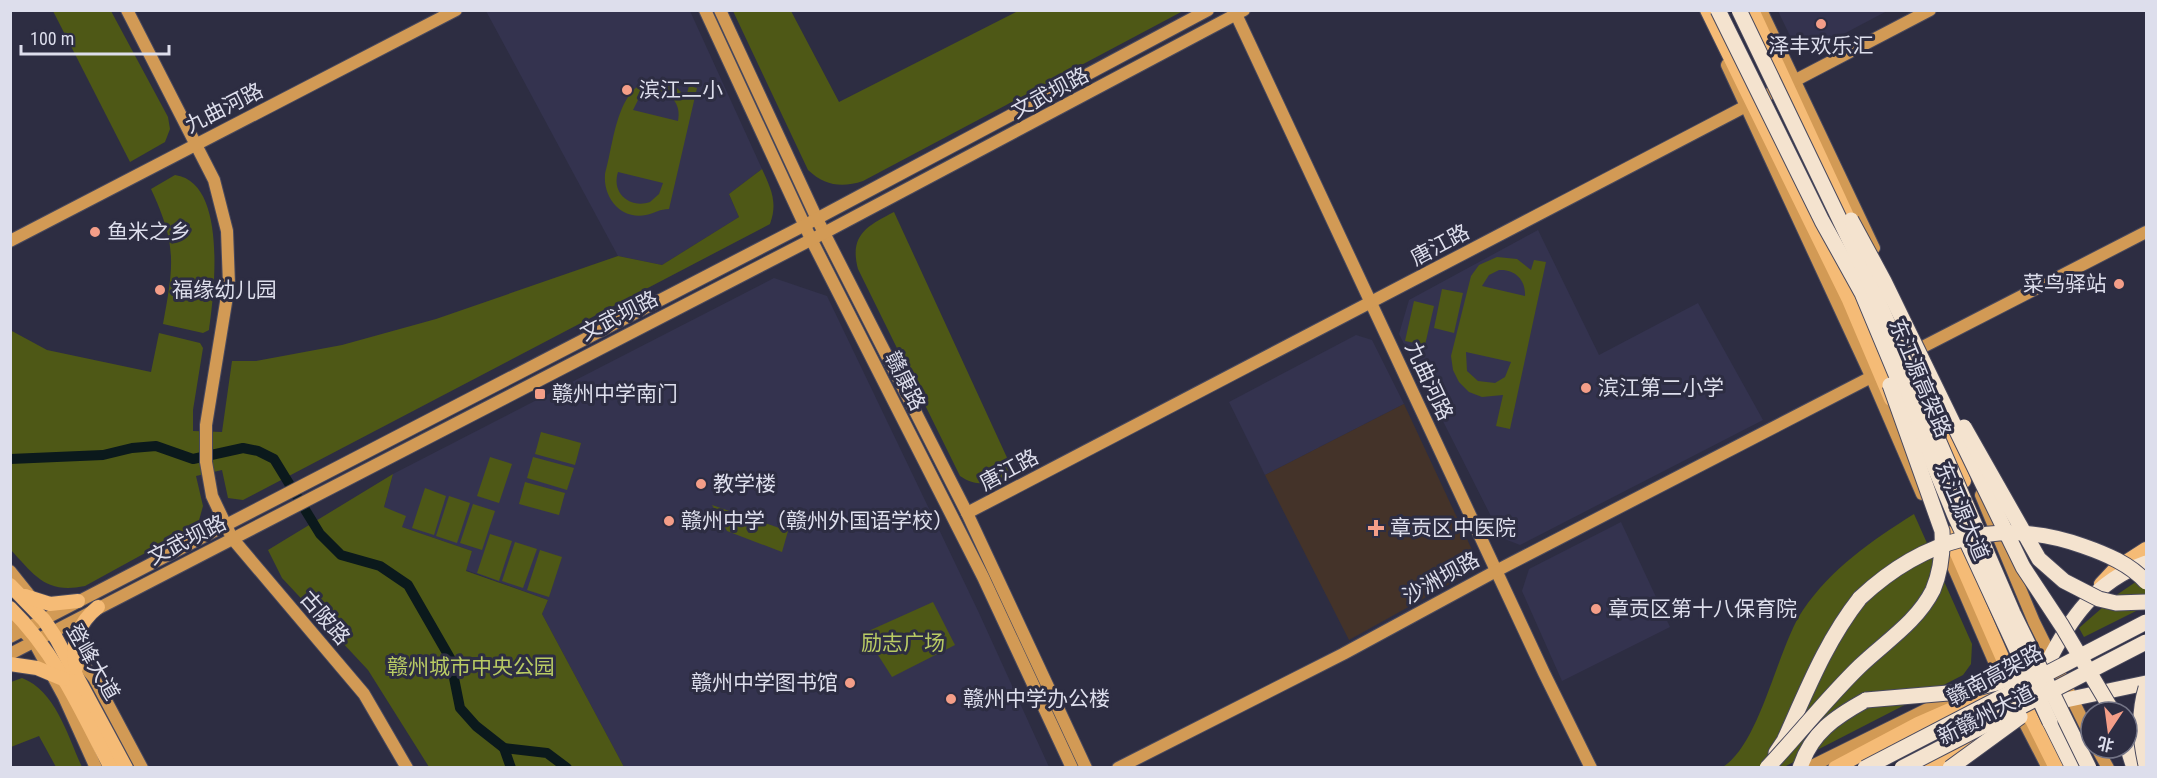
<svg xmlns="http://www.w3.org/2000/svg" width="2157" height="778" font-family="'Roboto Condensed','Noto Sans SC',sans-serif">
<rect width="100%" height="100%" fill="#2d2d42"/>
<g fill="#34334f">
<path d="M486 11H690L762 169 729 194 739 217 662 265 618 256Z"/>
<path d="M1778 11H1887L1817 48 1793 42Z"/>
<path d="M1538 230 1599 355 1698 303 1763 420 1520 545 1502 538 1399 334 1409 300Z"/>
<path d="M774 278 827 296 979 613 1049 767H624L542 614 548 600 466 570 472 551 402 527 384 507 393 474Z"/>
<path d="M1356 335 1372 340 1404 404 1265 475 1229 402Z"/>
<path d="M1621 522 1670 627 1562 681 1522 591 1529 569Z"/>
</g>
<path fill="#443329" d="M1404 404 1474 554 1466 575 1349 640 1265 475Z"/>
<g fill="#4e5816" fill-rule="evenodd">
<path d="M53 11H111L168 117 170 129 165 142 130 162Z"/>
<path d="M733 11H791L839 102 1018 11H1183L863 181C842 188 825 186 808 170Z"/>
<path d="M654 79 673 84 686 97 689 86 697 88 669 209C660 209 655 213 646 215 621 220 603 198 605 174 614 144 616 85 654 79ZM651 92C669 90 682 103 678 121L633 110 638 100ZM618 172 663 183 659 194 650 202C630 209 611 193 618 172Z"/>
<path d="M762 169C771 189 778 202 770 224L243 500 228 498 222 470 196 476 203 506 198 524 85 586C46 594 35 576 11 550L10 330 47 350 151 372 159 333 200 343 203 348 193 410V431L222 432 232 361H256L342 345 436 319 618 256 662 265 739 217 729 194Z"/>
<path d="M175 175C228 182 214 294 209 330L203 333 163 324C174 264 177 245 151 189Z"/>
<path d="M894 212 1015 475C995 482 979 489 960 476L858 269C849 235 867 226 894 212Z"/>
<path d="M1497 257 1517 259 1531 270 1534 260 1546 262 1510 429 1496 426 1503 395 1482 397 1469 392 1459 382 1453 370 1451 356 1471 276 1479 265ZM1499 270C1515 269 1526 280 1525 296L1482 286 1489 275ZM1466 352 1511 362 1505 377 1495 383 1478 381 1467 371Z"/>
<path d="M1442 289 1463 293 1454 333 1434 328Z"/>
<path d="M1414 301 1434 306 1425 345 1405 341Z"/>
<path d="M541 432 581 443 575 465 535 454Z"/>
<path d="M490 457 512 464 499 503 477 496Z"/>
<path d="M533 457 574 468 567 490 527 478Z"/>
<path d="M393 474 384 507 406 516 402 527 472 551 466 571 548 600 542 614 624 767H429L368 670 282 578 268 550Z"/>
<path d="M525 482 565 493 559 515 519 504Z"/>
<path d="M425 488 446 496 434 535 412 528Z"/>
<path d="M449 496 470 503 457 543 436 536Z"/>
<path d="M473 504 495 511 482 550 460 543Z"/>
<path d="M712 505 788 531 782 552 727 531Z"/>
<path d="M1914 514 1972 644 1971 664 1963 675 1784 767 1721 768C1760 747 1777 648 1803 610 1832 568 1871 541 1914 514Z"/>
<path d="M490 534 512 541 499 581 477 573Z"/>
<path d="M515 542 537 549 523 588 502 581Z"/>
<path d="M540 550 562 557 549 597 527 590Z"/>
<path d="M2146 575V606L2084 637 2079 628 2118 594Z"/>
<path d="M933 602 955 645 892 677 864 633Z"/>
<path d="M22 678C56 691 68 737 82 767H56L39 736 11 747V682Z"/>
</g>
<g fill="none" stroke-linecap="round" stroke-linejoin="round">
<g stroke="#0b191c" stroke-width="10">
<path d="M10 459 103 455 132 448 156 446 193 459 243 448 258 451 274 459 320 534 341 555 380 566 408 585 450 658 460 708 476 726 504 748 547 753 567 768"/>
<path d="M504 748 511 768"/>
</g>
<defs>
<g id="secondary">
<path d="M127 10 214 180 227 231 229 284 206 425V462L212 496 232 538 364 694 407 768"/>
<path d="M705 10 811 239 983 577 1072 768"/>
<path d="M720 10 817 219 967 513 1086 768"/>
<path d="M1234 10 1544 673 1591 768"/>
<path d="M1761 10 1874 248"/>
<path d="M1727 65 1871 376 1922 494"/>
<path d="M10 241 456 10"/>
<path d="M1911 353 2146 232"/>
<path d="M1981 495 2034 622 2091 737"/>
<path d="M967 513 1930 10"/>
<path d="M1943 543 2000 675 2048 768"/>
<path d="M10 571 34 601"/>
<path d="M10 619 34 642 64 697 96 768"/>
<path d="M10 637 805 225 1208 10"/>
<path d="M72 651 94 678 142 768"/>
<path d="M10 654 824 233 1244 10"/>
<path d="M2097 748 2108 768"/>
<path d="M1118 768 1343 654 1496 571 1879 373"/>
<path d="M1808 768 1958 694"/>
</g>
<g id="primary">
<path d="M1707 10 1849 300 1891 399"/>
<path d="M1752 10 1853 229"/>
<path d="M1909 347 1964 481"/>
<path d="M1948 533 2013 682 2056 768"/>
<path d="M2101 584 2115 569 2146 549"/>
<path d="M10 585 44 620 56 638 126 768"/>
<path d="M25 596 50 604 78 601"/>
<path d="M10 608C56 653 82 712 111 768"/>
<path d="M10 664 37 668 63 679"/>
<path d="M76 668C70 644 79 622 98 607"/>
<path d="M1835 768 1918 724 2005 686"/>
<path d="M1930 768 1973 746"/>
</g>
<g id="highway">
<path d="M2046 666C2069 620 2095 581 2146 563"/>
<path d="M2061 701 2146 683"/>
<path d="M2050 722 2073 768"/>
<path d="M2127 746 2134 768"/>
<path d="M1776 753 1784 741C1807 690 1826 641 1860 598"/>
<path d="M1800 768C1811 733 1835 717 1866 700"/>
</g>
</defs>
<use href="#secondary" stroke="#49495d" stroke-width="14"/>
<use href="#primary" stroke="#49495d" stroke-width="16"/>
<use href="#highway" stroke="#49495d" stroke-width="17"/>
<use href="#secondary" stroke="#d29a55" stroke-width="12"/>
<use href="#primary" stroke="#f5bb76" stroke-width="14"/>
<use href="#highway" stroke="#f4e3cf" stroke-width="15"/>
<defs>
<g id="highway-bridge">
<path d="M1718 10 1822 221 1862 293 1955 516 2050 722"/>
<path d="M1739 10 1873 289 2013 613 2089 768"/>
<path d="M1851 220 1884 281 2023 567 2062 626 2113 712"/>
<path d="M1964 427 2039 559 2064 581 2099 599 2116 603 2146 602"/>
<path d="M1860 598C1923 539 2000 516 2083 546 2106 554 2130 564 2146 582"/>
<path d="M2146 688C2138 714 2140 738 2146 765"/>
<path d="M1866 700 1960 692 1997 683 2033 666"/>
<path d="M1767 768C1799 734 1827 698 1860 666 1885 642 1917 622 1933 590 1941 571 1943 551 1942 531L1890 385"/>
<path d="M1865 768 2146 622"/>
<path d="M1902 768 2146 642"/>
<path d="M1950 768 2020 717"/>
</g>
</defs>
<use href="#highway-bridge" stroke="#49495d" stroke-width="17" stroke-linecap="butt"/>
<use href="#highway-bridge" stroke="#f4e3cf" stroke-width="15"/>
</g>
<g fill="#f49e88" stroke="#2d2d42" stroke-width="2">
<circle cx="1821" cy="24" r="6"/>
<circle cx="627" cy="90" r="6"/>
<circle cx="95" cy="232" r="6"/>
<circle cx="2119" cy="284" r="6"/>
<circle cx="160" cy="290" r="6"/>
<circle cx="1586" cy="388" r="6"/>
<rect x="534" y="388" width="12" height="12" rx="3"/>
<circle cx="701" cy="484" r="6"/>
<circle cx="669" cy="521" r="6"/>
<path d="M1373 519h6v6h6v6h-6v6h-6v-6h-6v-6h6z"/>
<circle cx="1596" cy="609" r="6"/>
<circle cx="850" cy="683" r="6"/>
<circle cx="951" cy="699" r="6"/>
</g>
<g text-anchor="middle" stroke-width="6" stroke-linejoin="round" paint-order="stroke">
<g font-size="21" fill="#dddeec" stroke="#2d2d42" text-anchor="start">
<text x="1821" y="53" text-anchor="middle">泽丰欢乐汇</text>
<text x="639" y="97">滨江二小</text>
<text x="107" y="239">鱼米之乡</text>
<text x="2107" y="291" text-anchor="end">菜鸟驿站</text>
<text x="172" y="297">福缘幼儿园</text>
<text x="1598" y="395">滨江第二小学</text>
<text x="552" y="401">赣州中学南门</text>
<text x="713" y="491">教学楼</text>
<text x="681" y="528">赣州中学（赣州外国语学校）</text>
<text x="1390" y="535">章贡区中医院</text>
<text x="1608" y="616">章贡区第十八保育院</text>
<text x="838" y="690" text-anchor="end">赣州中学图书馆</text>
<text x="963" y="706">赣州中学办公楼</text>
</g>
<g font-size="21" fill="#dddeec" stroke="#2d2d42">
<text transform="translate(1050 93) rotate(-28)" y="7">文武坝路</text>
<text transform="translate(224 108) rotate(-27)" y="7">九曲河路</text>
<text transform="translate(1440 245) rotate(-28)" y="7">唐江路</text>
<text transform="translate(619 316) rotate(-27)" y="7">文武坝路</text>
<text transform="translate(1920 378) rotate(67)" y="7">东江源高架路</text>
<text transform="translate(905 381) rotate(63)" y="7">赣康路</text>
<text transform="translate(1429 381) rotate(65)" y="7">九曲河路</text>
<text transform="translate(1009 470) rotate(-28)" y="7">唐江路</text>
<text transform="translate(1962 511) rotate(67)" y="7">东江源大道</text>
<text transform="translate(187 540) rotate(-27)" y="7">文武坝路</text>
<text transform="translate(1441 578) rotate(-29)" y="7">沙洲坝路</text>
<text transform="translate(325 618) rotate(49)" y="7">古陂路</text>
<text transform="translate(93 662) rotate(60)" y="7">登峰大道</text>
<text transform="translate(1995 675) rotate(-28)" y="7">赣南高架路</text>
<text transform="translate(1986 715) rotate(-27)" y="7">新赣州大道</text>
</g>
<g font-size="21" fill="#b9cb64" stroke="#2d2d42">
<text x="903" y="650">励志广场</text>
<text x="471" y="674">赣州城市中央公园</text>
</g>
</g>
<rect width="2157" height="778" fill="none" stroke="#dddeec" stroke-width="24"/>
<g transform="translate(2109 730) rotate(193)"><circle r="28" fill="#2d2d42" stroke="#737486" stroke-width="1.5"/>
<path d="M0-4.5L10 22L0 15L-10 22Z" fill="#f49e88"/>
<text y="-9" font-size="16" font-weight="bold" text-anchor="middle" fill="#dddeec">北</text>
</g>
<path d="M21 45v9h148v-9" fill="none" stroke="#dddeec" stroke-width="3"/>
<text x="30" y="45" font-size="18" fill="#dddeec" stroke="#2d2d42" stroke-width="4.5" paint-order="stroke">100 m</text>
</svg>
